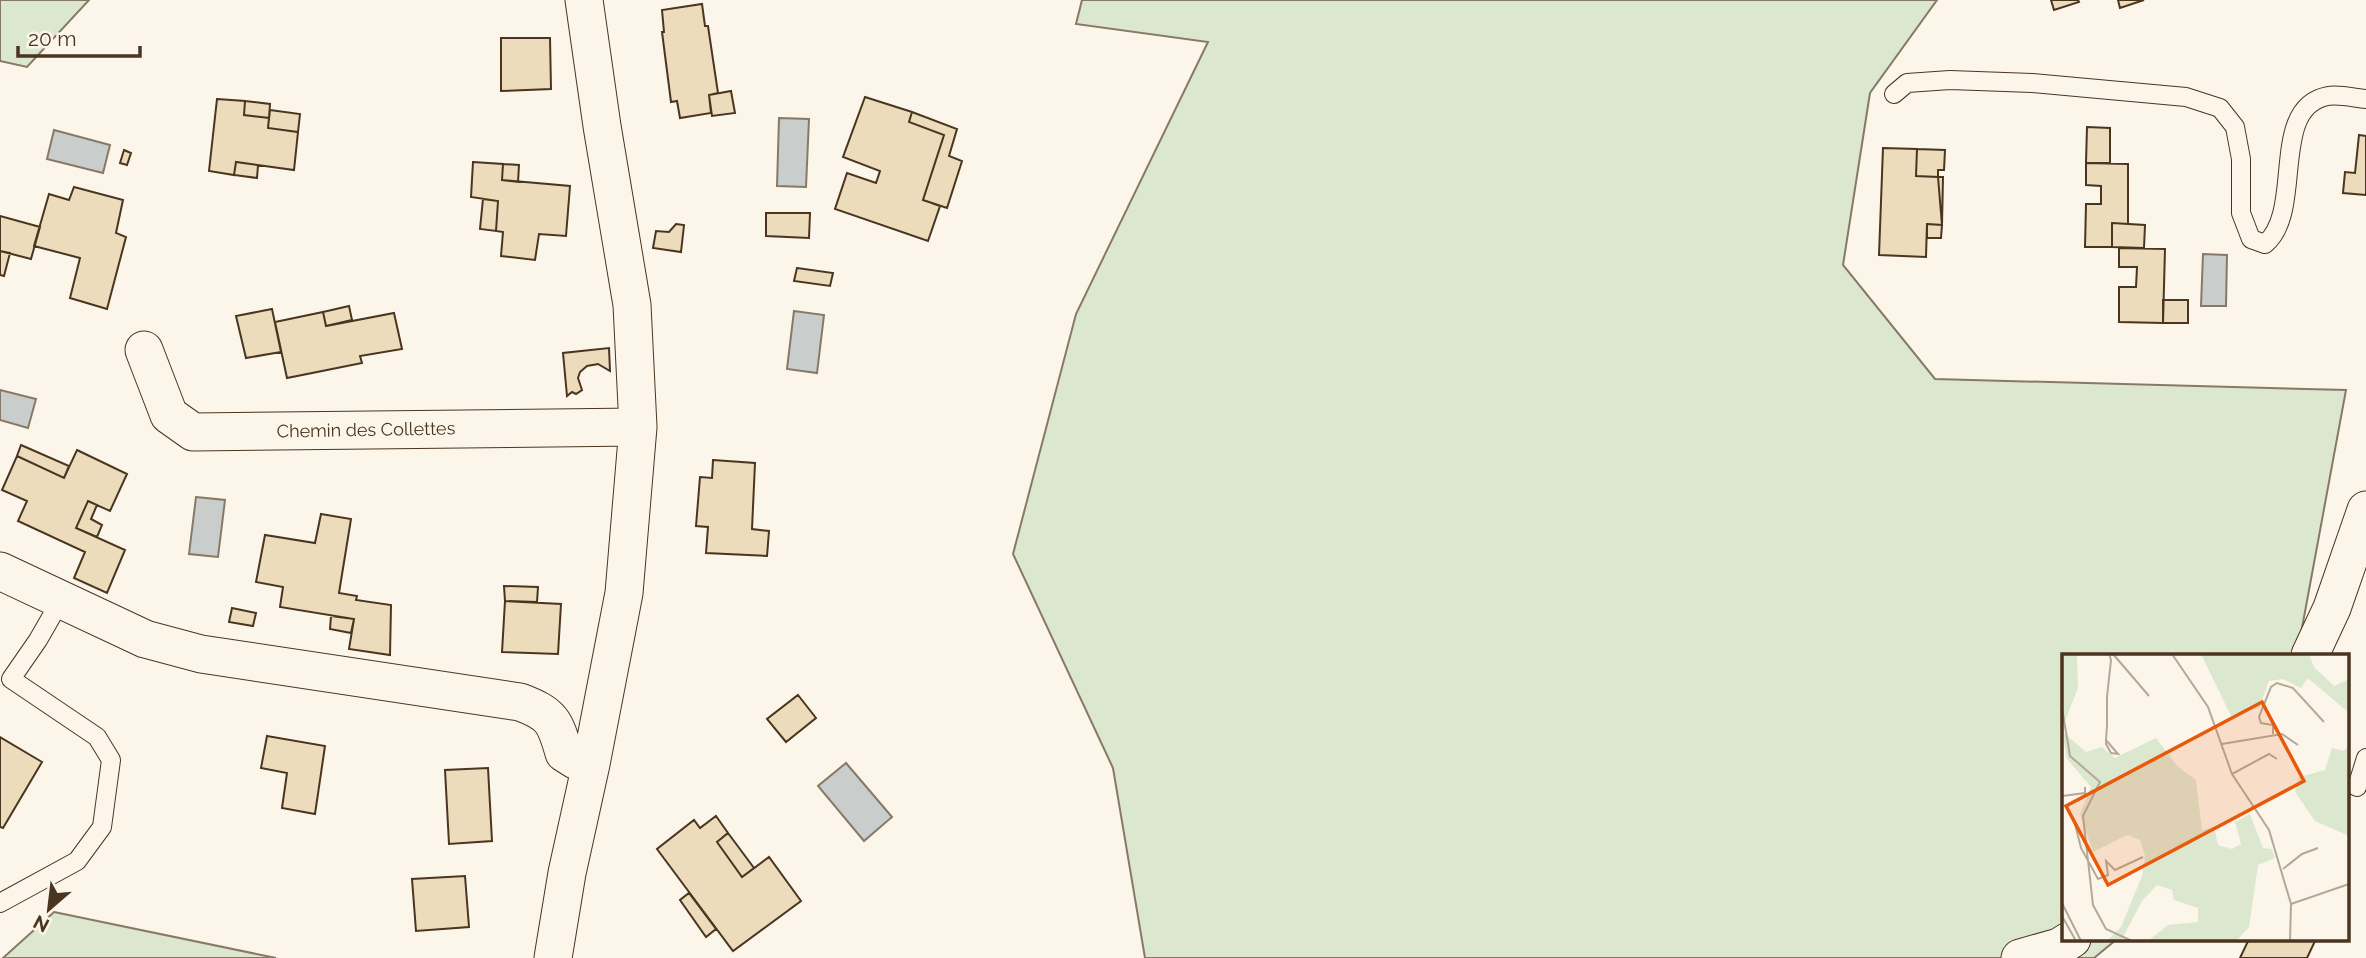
<svg xmlns="http://www.w3.org/2000/svg" width="2366" height="958" font-family="Raleway,sans-serif">
	<style>
		.green { fill: #dce7d0; stroke: #887966; stroke-width: 2 }
		.water { fill: #c9cecd; stroke: #887966; stroke-width: 2 }
		.building { fill: #ecdcbc; stroke: #4a3520; stroke-width: 2 }
		.lines { fill: none; stroke-linecap: round; stroke-linejoin: round }
		.lane-casing { stroke: #4a3520; stroke-width: 20 }
		.street-casing { stroke: #4a3520; stroke-width: 39 }
		.lane { stroke: #fbf6e9; stroke-width: 18 }
		.street { stroke: #fbf6e9; stroke-width: 37 }
		.labels { text-anchor: middle; stroke-width: 5; stroke-linejoin: round; paint-order: stroke }
		.street-label { font-size: 18px; fill: #4a3520; stroke: #fbf6e9 }
		.inset-road { fill: none; stroke: #b4a999; stroke-width: 2 }
		.view { fill: #e8590c; fill-opacity: 0.15; stroke: #e8590c; stroke-width: 3.5 }
		.inset-edge { fill: none; stroke: #4a3520; stroke-width: 3.5 }
	</style>
	<rect width="100%" height="100%" fill="#fbf6e9"/>
	<!-- green -->
	<path class="green" d="M 0,0 L 89,0 L 27,67 L 0,61 Z
		M 1082,0 L 1937,0 L 1870,93 L 1843,265 L 1935,379 L 2346,390 L 2297,655 L 2063,655 L 2063,939 L 2117,939 L 2094,958 L 1145,958 L 1113,768 L 1013,554 L 1076,314 L 1208,42 L 1076,24 Z
		M 54,912 L 276,958 L 3,958 Z"/>
	<!-- water -->
	<path class="water" d="M 779,118 L 809,119 L 806,187 L 777,186 Z
		M 54,130 L 110,145 L 103,173 L 47,159 Z
		M 2203,254 L 2227,255 L 2226,306 L 2201,306 Z
		M 794,311 L 824,315 L 817,373 L 787,369 Z
		M 0,390 L 36,399 L 28,428 L 0,420 Z
		M 196,497 L 225,500 L 218,557 L 189,554 Z
		M 846,763 L 892,817 L 864,841 L 818,786 Z"/>
	<!-- building -->
	<path class="building" d="M 2051,0 L 2078,0 L 2079,2 L 2054,10 Z
		M 2118,0 L 2144,0 L 2120,8 Z
		M 702,4 L 705,26 L 708,26 L 718,93 L 709,95 L 711,113 L 680,118 L 677,101 L 671,102 L 662,32 L 664,32 L 662,10 Z
		M 501,38 L 550,38 L 551,89 L 501,91 Z
		M 731,91 L 735,113 L 712,116 L 709,95 Z
		M 865,97 L 912,112 L 909,122 L 944,135 L 923,200 L 940,206 L 928,241 L 835,209 L 847,173 L 876,183 L 880,171 L 843,157 Z
		M 217,99 L 245,101 L 244,115 L 269,118 L 268,128 L 298,132 L 294,170 L 236,162 L 234,175 L 209,171 Z
		M 245,101 L 270,104 L 269,118 L 244,115 Z
		M 270,110 L 300,114 L 298,132 L 268,128 Z
		M 912,112 L 957,129 L 949,156 L 962,161 L 947,208 L 923,200 L 944,135 L 909,122 Z
		M 2087,127 L 2110,128 L 2110,163 L 2086,163 Z
		M 2359,135 L 2366,136 L 2366,195 L 2343,193 L 2345,172 L 2355,173 Z
		M 1883,148 L 1917,149 L 1916,176 L 1938,177 L 1942,225 L 1927,224 L 1926,257 L 1879,255 Z
		M 1917,149 L 1945,150 L 1944,170 L 1938,170 L 1938,177 L 1916,176 Z
		M 124,150 L 131,153 L 127,165 L 120,163 Z
		M 236,162 L 258,165 L 257,178 L 234,175 Z
		M 473,162 L 503,164 L 502,180 L 570,186 L 566,236 L 539,234 L 535,260 L 501,256 L 503,232 L 496,231 L 498,201 L 471,197 Z
		M 2086,163 L 2128,164 L 2128,224 L 2112,223 L 2112,247 L 2085,247 L 2086,204 L 2101,204 L 2101,186 L 2086,185 Z
		M 503,164 L 519,165 L 518,182 L 502,180 Z
		M 1938,177 L 1943,177 L 1942,225 Z
		M 74,187 L 123,200 L 116,233 L 126,237 L 107,309 L 70,298 L 80,258 L 34,246 L 49,194 L 69,200 Z
		M 483,199 L 498,201 L 496,231 L 480,229 Z
		M 766,213 L 810,213 L 809,238 L 766,236 Z
		M 0,216 L 40,227 L 31,259 L 0,251 Z
		M 2112,223 L 2145,225 L 2144,248 L 2112,247 Z
		M 676,224 L 684,225 L 681,252 L 653,248 L 656,231 L 669,232 Z
		M 1927,224 L 1942,225 L 1941,238 L 1927,238 Z
		M 2119,248 L 2165,249 L 2163,323 L 2119,322 L 2119,287 L 2136,287 L 2137,267 L 2119,267 Z
		M 0,251 L 10,253 L 4,276 L 0,275 Z
		M 797,268 L 833,273 L 830,286 L 794,281 Z
		M 2163,300 L 2188,300 L 2188,323 L 2163,323 Z
		M 349,306 L 352,320 L 326,326 L 323,312 Z
		M 272,309 L 281,352 L 246,358 L 236,316 Z
		M 323,312 L 326,326 L 394,313 L 402,349 L 360,356 L 362,363 L 287,378 L 275,322 Z
		M 609,348 L 610,371 L 598,364 L 587,366 L 580,372 L 578,378 L 582,390 L 576,394 L 572,392 L 567,396 L 563,353 Z
		M 21,445 L 69,466 L 64,478 L 17,456 Z
		M 77,450 L 127,474 L 110,511 L 88,501 L 76,528 L 125,550 L 107,593 L 74,578 L 85,552 L 18,521 L 27,501 L 2,490 L 17,456 L 64,478 Z
		M 713,460 L 755,463 L 752,529 L 769,531 L 767,556 L 706,553 L 708,527 L 696,526 L 700,477 L 712,478 Z
		M 88,501 L 97,505 L 91,519 L 102,525 L 97,537 L 76,528 Z
		M 321,514 L 351,519 L 339,593 L 357,596 L 356,600 L 391,605 L 390,655 L 349,649 L 354,619 L 280,607 L 283,587 L 256,582 L 265,535 L 315,543 Z
		M 504,586 L 538,587 L 537,602 L 505,601 Z
		M 505,601 L 561,604 L 558,654 L 502,652 Z
		M 232,608 L 256,613 L 253,626 L 229,622 Z
		M 331,616 L 354,619 L 351,633 L 330,629 Z
		M 798,695 L 816,718 L 786,742 L 767,719 Z
		M 267,736 L 325,746 L 315,814 L 282,808 L 287,773 L 261,768 Z
		M 0,737 L 42,762 L 3,828 L 0,827 Z
		M 488,768 L 492,841 L 449,844 L 445,770 Z
		M 716,816 L 728,833 L 717,842 L 742,877 L 769,857 L 801,901 L 733,951 L 657,849 L 694,820 L 700,828 Z
		M 728,833 L 754,868 L 742,877 L 717,842 Z
		M 465,876 L 469,927 L 416,931 L 412,879 Z
		M 689,893 L 716,929 L 706,937 L 680,900 Z
		M 2249,939 L 2316,939 L 2307,958 L 2240,958 Z"/>
	<g class="lines">
		<!-- lane casing -->
		<g class="lane-casing">
			<path id="lane" d="M 1894,94 L 1907,83 L 1950,80 L 2032,83 L 2186,97 L 2220,108 L 2235,127 L 2241,159 L 2241,213 L 2251,239 L 2265,244 C 2305,211 2268,107 2328,96 C 2339,94 2355,98 2366,99
				M 2357,787 L 2366,758
				M 0,903 L 77,861 L 102,827 L 111,760 L 97,737 L 11,679 L 38,640 L 61,600"/>
		</g>
		<!-- street casing -->
		<g class="street-casing">
			<path id="street" d="M 144,350 L 169,415 L 193,432 L 638,427
				M 0,571 L 145,639 L 201,654 L 520,702 C 552,714 555,721 564,753 L 575,760 L 591,764
				M 2310,655 L 2332,608 L 2366,510
				M 553,958 L 567,873 L 591,764 L 624,593 L 638,427 L 632,305 L 602,126 L 584,0
				M 2020,958 L 2059,947 L 2072,939"/>
		</g>
		<!-- lane -->
		<use href="#lane" class="lane"/>
		<!-- street -->
		<use href="#street" class="street"/>
	</g>
	<g class="labels">
		<!-- street labels -->
		<g class="street-label">
			<text transform="translate(366 430) rotate(-1)" y="6">Chemin des Collettes</text>
		</g>
	</g>
	<!-- overview -->
	<g transform="translate(2062 654)">
		<rect width="287" height="287" fill="#fbf6e9"/>
		<path d="M 0,0 L 15,0 L 16,34 L 0,75 ZM 139,0 L 247,0 L 252,13 L 272,32 L 287,25 L 287,59 L 246,24 L 239,34 L 221,25 L 207,27 L 197,54 L 169,62 ZM 0,77 L 24,98 L 40,93 L 53,104 L 94,84 L 116,113 L 134,126 L 140,176 L 152,173 L 156,191 L 170,195 L 179,190 L 173,168 L 188,160 L 201,194 L 210,195 L 213,204 L 196,211 L 187,273 L 174,287 L 86,287 L 106,271 L 136,268 L 136,254 L 112,246 L 110,236 L 95,231 L 80,247 L 59,287 L 45,287 L 59,273 L 80,222 L 83,202 L 78,186 L 65,181 L 31,198 L 18,160 L 29,133 L 5,105 ZM 287,92 L 287,182 L 253,167 L 233,138 L 237,123 L 263,116 L 270,94 L 281,97 Z" fill="#dce7d0"/>
		<path class="inset-road" d="M 51,0 L 87,42M 110,0 L 146,53 L 170,120 L 207,176 L 229,250 L 228,287M 0,54 L 8,102 L 38,128 L 21,162 L 31,251 L 44,275 L 70,287M 211,80 L 211,71 L 199,69 L 197,63 L 209,33 L 215,29 L 231,34 L 262,68M 44,86 L 56,100 L 49,99 L 44,90 L 44,86 L 45,72 L 45,43 L 49,6 L 47,0M 160,90 L 220,80 L 236,91M 170,120 L 207,100 L 215,105M 0,142 L 23,139 L 23,133M 12,166 L 19,194 L 36,225 L 46,221 L 44,207 L 53,216 L 81,203M 221,215 L 240,200 L 256,194M 0,249 L 19,287M 229,250 L 287,230M 0,262 L 14,287"/>
		<path class="view" d="M 200,48 L 242,127 L 46,231 L 4,152 Z"/>
		<rect width="287" height="287" class="inset-edge"/>
	</g>
	<!-- north arrow -->
	<g transform="translate(49 909) rotate(208)" stroke="#fbf6e9" stroke-width="5" paint-order="stroke">
	<path d="M0-5L12 26L0 18L-12 26Z" fill="#4a3520"/>
	<text y="-10" font-size="19" font-weight="bold" text-anchor="middle" fill="#4a3520">N</text>
	</g>
	<!-- scale -->
	<path d="M18 46v10h122v-10" fill="none" stroke="#4a3520" stroke-width="3.5"/>
	<text x="28" y="46" font-size="21" fill="#4a3520" stroke="#fbf6e9" stroke-width="5" paint-order="stroke">20 m</text>
</svg>
